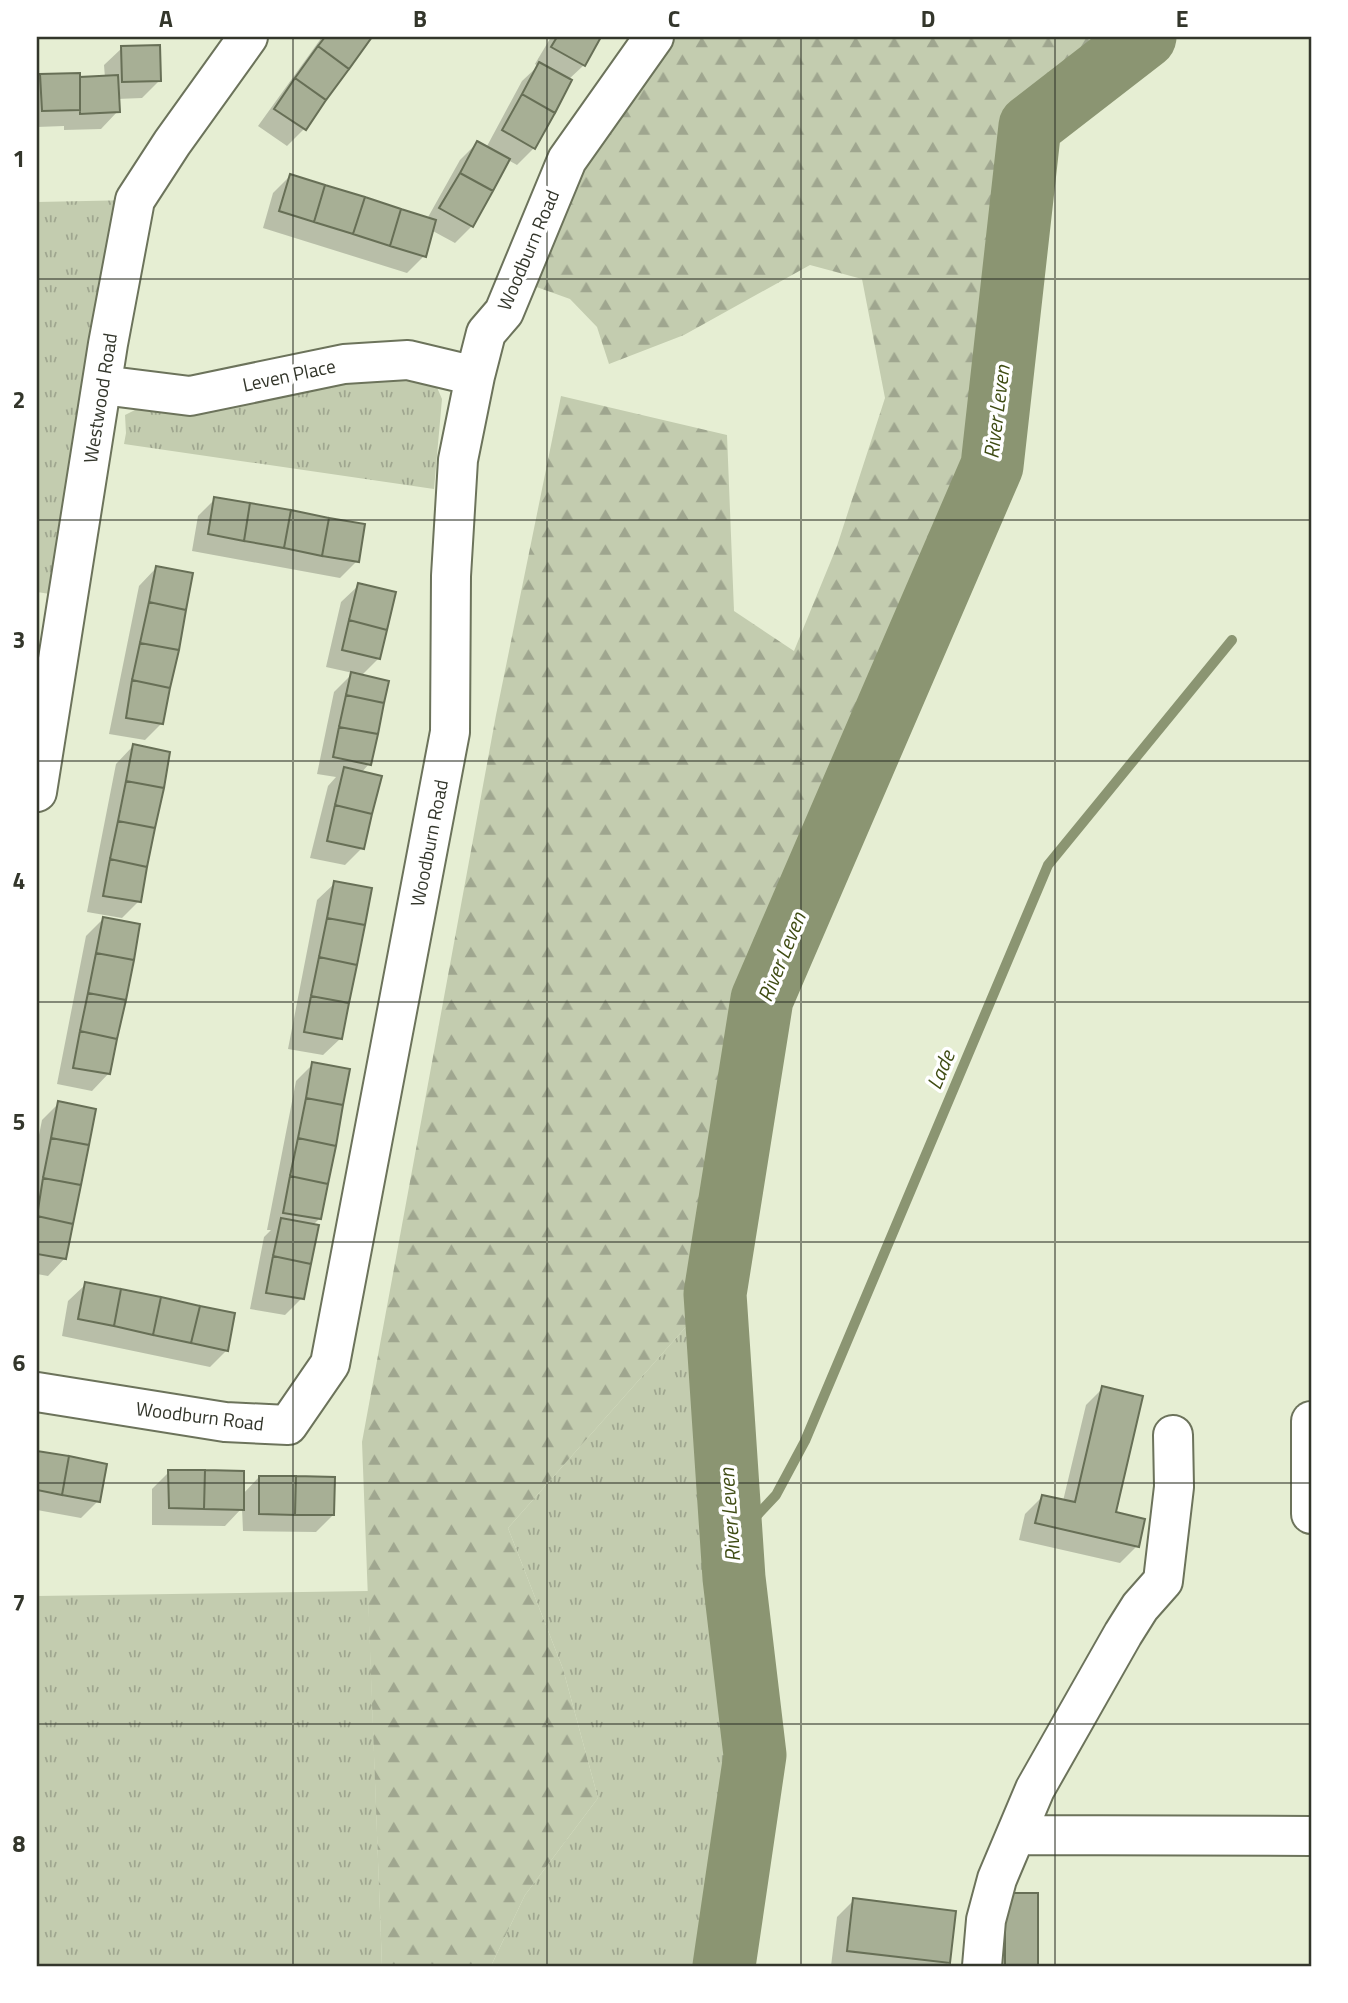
<svg xmlns="http://www.w3.org/2000/svg" width="1348" height="2003" font-family="'Titillium Web',sans-serif">
	<style>
		.grass { fill: url(#grass-tufts) }
		.forest { fill: url(#forest-firs) }
		.shadow { fill: #0003 }
		.lines { fill: none; stroke-linecap: round; stroke-linejoin: round }
		.stream { stroke: #8b9572; stroke-width: 10 }
		.river { stroke: #8b9572; stroke-width: 63 }
		.building { fill: #a7af95; stroke: #676f56; stroke-width: 2 }
		.minor-casing { stroke: #6c735b; stroke-width: 42 }
		.major-casing { stroke: #6c735b; stroke-width: 42 }
		.minor { stroke: #fff; stroke-width: 38 }
		.major { stroke: #fff; stroke-width: 38 }
		.grid { fill: none; stroke: #33362b; stroke-width: 2; stroke-opacity: 0.55 }
		.labels { text-anchor: middle; stroke-width: 7; stroke-linejoin: round; paint-order: stroke }
		.street-label { font-size: 19px; fill: #33362b; stroke: #fff }
		.water-label { font-size: 21px; font-style: italic; fill: #3f4c13; stroke: #fff }
		.neatline { fill: none; stroke: #33362b; stroke-width: 2.5 }
		.grid-label { font-size: 23px; text-anchor: middle; font-weight: bold; fill: #33362b }
	</style>
	<defs>
		<pattern id="grass-tufts" width="24" height="20" patternUnits="userSpaceOnUse" patternTransform="scale(1.75)"><rect width="24" height="20" fill="#c3ccaf"/><path d="M3 7l-1-3M5 7V3M7 7l1-3M15 17l-1-3M17 17v-4M19 17l1-3" fill="none" stroke="#9fa68f"/></pattern>
		<pattern id="forest-firs" width="22" height="20" patternUnits="userSpaceOnUse" patternTransform="scale(1.75)"><rect width="22" height="20" fill="#c3ccaf"/><path d="M5 1l3.5 6h-7zM16 11l3.5 6h-7z" fill="#9fa68f"/></pattern>
	</defs>
	<rect width="100%" height="100%" fill="#e6eed3"/>
	<!-- grass -->
	<path class="grass" d="M 135,200 L 50,594 L 37,592 L 37,202 Z
		M 412,378 L 436,385 L 442,399 L 434,489 L 124,444 L 126,433 L 125,415 L 143,406 L 311,383 Z
		M 715,1294 L 734,1578 L 755,1755 L 724,1966 L 491,1966 L 525,1895 L 598,1798 L 563,1669 L 508,1528 Z
		M 368,1591 L 382,1966 L 37,1966 L 37,1596 Z"/>
	<!-- forest -->
	<path class="forest" d="M 654,37 L 1145,37 L 1030,126 L 992,466 L 762,999 L 715,1294 L 508,1528 L 563,1669 L 598,1798 L 525,1895 L 491,1966 L 382,1966 L 362,1442 L 496,715 L 561,396 L 727,435 L 734,611 L 794,651 L 837,546 L 885,398 L 862,279 L 810,265 L 684,335 L 609,364 L 597,327 L 570,299 L 517,280 Z"/>
	<!-- shadow -->
	<path class="shadow" d="M 322,37 L 369,37 L 304,129 L 287,146 L 258,126 Z
		M 551,37 L 599,37 L 584,65 L 568,80 L 534,148 L 517,165 L 508,160 L 472,226 L 455,243 L 431,230 L 424,256 L 407,273 L 263,228 L 273,193 L 290,176 L 427,219 L 460,160 L 477,143 L 486,148 L 522,81 L 538,66 L 535,64 Z
		M 122,48 L 159,81 L 142,98 L 117,99 L 118,111 L 101,129 L 64,130 L 64,126 L 37,127 L 37,68 L 37,80 L 41,76 L 78,79 L 105,78 L 104,65 Z
		M 215,499 L 357,561 L 340,578 L 192,551 L 198,516 Z
		M 156,568 L 162,723 L 145,740 L 109,734 L 139,586 Z
		M 359,585 L 379,658 L 361,676 L 369,764 L 361,773 L 362,848 L 345,865 L 310,858 L 328,786 L 336,777 L 317,774 L 334,692 L 353,673 L 326,667 L 341,602 Z
		M 133,746 L 139,901 L 122,918 L 87,912 L 116,764 Z
		M 335,883 L 341,1038 L 323,1055 L 288,1049 L 317,900 Z
		M 104,918 L 109,1073 L 92,1091 L 57,1084 L 86,936 Z
		M 313,1064 L 319,1219 L 312,1226 L 302,1298 L 285,1315 L 250,1309 L 264,1237 L 271,1230 L 267,1230 L 296,1081 Z
		M 59,1103 L 65,1258 L 48,1276 L 37,1274 L 37,1145 L 42,1120 Z
		M 86,1284 L 227,1350 L 210,1367 L 62,1336 L 68,1301 Z
		M 1103,1388 L 1114,1514 L 1137,1546 L 1120,1563 L 1019,1540 L 1025,1514 L 1042,1497 L 1063,1501 L 1086,1405 Z
		M 37,1453 L 105,1465 L 98,1501 L 81,1518 L 37,1510 Z
		M 169,1472 L 242,1495 L 259,1477 L 333,1515 L 316,1532 L 243,1531 L 242,1508 L 225,1526 L 152,1525 L 152,1489 Z
		M 1036,1895 L 1036,1966 L 980,1966 L 980,1921 Z
		M 854,1900 L 948,1963 L 944,1966 L 831,1966 L 837,1917 Z"/>
	<g class="lines">
		<!-- stream -->
		<path class="stream" d="M 732,1542 L 776,1495 L 805,1441 L 1048,865 L 1232,640"/>
		<!-- river -->
		<path class="river" d="M 724,1966 L 755,1755 L 734,1578 L 715,1294 L 762,999 L 992,466 L 1030,126 L 1145,37"/>
	</g>
	<!-- building -->
	<path class="building" d="M 325,37 L 372,37 L 349,69 L 318,46 Z
		M 557,37 L 601,37 L 585,66 L 551,47 Z
		M 160,45 L 161,81 L 122,82 L 121,46 Z
		M 318,46 L 349,69 L 326,100 L 295,78 Z
		M 539,62 L 572,80 L 555,113 L 522,94 Z
		M 80,73 L 80,110 L 42,111 L 40,74 Z
		M 118,75 L 120,112 L 80,114 L 80,77 Z
		M 295,78 L 326,100 L 306,130 L 274,109 Z
		M 522,94 L 555,113 L 535,149 L 502,130 Z
		M 477,141 L 510,159 L 493,191 L 460,173 Z
		M 460,173 L 493,191 L 473,227 L 439,208 Z
		M 290,174 L 325,185 L 314,222 L 279,211 Z
		M 325,185 L 365,197 L 353,234 L 314,222 Z
		M 365,197 L 401,209 L 390,246 L 353,234 Z
		M 401,209 L 436,220 L 426,257 L 390,246 Z
		M 214,497 L 250,503 L 244,541 L 208,534 Z
		M 250,503 L 291,510 L 284,548 L 244,541 Z
		M 291,510 L 329,518 L 322,556 L 284,548 Z
		M 329,518 L 365,524 L 359,562 L 322,556 Z
		M 156,566 L 193,573 L 186,610 L 149,602 Z
		M 358,583 L 396,592 L 387,630 L 349,620 Z
		M 149,602 L 186,610 L 179,650 L 140,643 Z
		M 349,620 L 387,630 L 380,659 L 342,650 Z
		M 140,643 L 179,650 L 170,688 L 132,680 Z
		M 351,672 L 389,681 L 384,703 L 346,695 Z
		M 132,680 L 170,688 L 163,724 L 126,718 Z
		M 346,695 L 384,703 L 378,734 L 339,727 Z
		M 339,727 L 378,734 L 371,765 L 333,757 Z
		M 133,744 L 170,752 L 164,788 L 126,781 Z
		M 344,767 L 382,776 L 372,814 L 335,805 Z
		M 126,781 L 164,788 L 155,828 L 118,821 Z
		M 335,805 L 372,814 L 364,849 L 327,841 Z
		M 118,821 L 155,828 L 147,867 L 110,859 Z
		M 110,859 L 147,867 L 141,902 L 103,896 Z
		M 334,881 L 372,888 L 365,925 L 327,918 Z
		M 103,917 L 140,924 L 134,960 L 96,953 Z
		M 327,918 L 365,925 L 357,965 L 319,957 Z
		M 96,953 L 134,960 L 126,1000 L 88,993 Z
		M 319,957 L 357,965 L 349,1003 L 311,996 Z
		M 88,993 L 126,1000 L 117,1039 L 80,1031 Z
		M 311,996 L 349,1003 L 342,1039 L 304,1032 Z
		M 80,1031 L 117,1039 L 110,1074 L 73,1068 Z
		M 312,1062 L 350,1069 L 343,1105 L 306,1098 Z
		M 306,1098 L 343,1105 L 336,1146 L 298,1138 Z
		M 58,1101 L 96,1109 L 89,1145 L 51,1138 Z
		M 51,1138 L 89,1145 L 81,1185 L 43,1178 Z
		M 298,1138 L 336,1146 L 328,1184 L 290,1176 Z
		M 290,1176 L 328,1184 L 321,1219 L 283,1213 Z
		M 43,1178 L 81,1185 L 73,1224 L 37,1216 Z
		M 37,1216 L 73,1224 L 66,1259 L 37,1254 Z
		M 281,1218 L 319,1225 L 311,1264 L 273,1256 Z
		M 273,1256 L 311,1264 L 304,1299 L 266,1293 Z
		M 85,1282 L 121,1289 L 114,1326 L 78,1319 Z
		M 121,1289 L 161,1297 L 153,1335 L 114,1326 Z
		M 161,1297 L 200,1306 L 191,1343 L 153,1335 Z
		M 200,1306 L 235,1313 L 228,1351 L 191,1343 Z
		M 1102,1386 L 1143,1396 L 1116,1512 L 1145,1519 L 1139,1547 L 1035,1523 L 1042,1495 L 1075,1502 Z
		M 37,1451 L 69,1456 L 62,1495 L 37,1490 Z
		M 69,1456 L 107,1464 L 100,1502 L 62,1495 Z
		M 168,1470 L 205,1470 L 204,1509 L 169,1508 Z
		M 205,1470 L 244,1471 L 244,1510 L 204,1509 Z
		M 259,1476 L 296,1476 L 295,1515 L 259,1514 Z
		M 296,1476 L 335,1477 L 334,1515 L 295,1515 Z
		M 1005,1893 L 1038,1893 L 1038,1966 L 1005,1966 Z
		M 853,1898 L 956,1911 L 950,1963 L 847,1951 Z"/>
	<g class="lines">
		<!-- minor casing -->
		<g class="minor-casing">
			<path id="minor" d="M 102,385 L 190,396 L 344,364 L 408,360 L 475,376
				M 37,792 L 108,344 L 135,200 L 172,143 L 248,37
				M 37,1392 L 225,1422 L 288,1425 L 330,1364 L 450,732 L 451,576 L 458,460 L 475,376 L 486,333 L 504,312 L 567,160 L 654,37
				M 1016,1835 L 1311,1836
				M 982,1966 L 986,1920 L 997,1879 L 1035,1789 L 1123,1634 L 1140,1607 L 1163,1581 L 1174,1487 L 1173,1435"/>
		</g>
		<!-- major casing -->
		<g class="major-casing">
			<path id="major" d="M 1311,1421 L 1311,1514"/>
		</g>
		<!-- minor -->
		<use href="#minor" class="minor"/>
		<!-- major -->
		<use href="#major" class="major"/>
	</g>
	<!-- grid -->
	<path class="grid" d="M 293,37 L 293,1966M 547,37 L 547,1966M 801,37 L 801,1966M 1055,37 L 1055,1966M 37,279 L 1311,279M 37,520 L 1311,520M 37,761 L 1311,761M 37,1002 L 1311,1002M 37,1242 L 1311,1242M 37,1483 L 1311,1483M 37,1724 L 1311,1724"/>
	<g class="labels">
		<!-- street labels -->
		<g class="street-label">
			<text transform="translate(528 250) rotate(-67)" y="7">Woodburn Road</text>
			<text transform="translate(289 375) rotate(-12)" y="7">Leven Place</text>
			<text transform="translate(100 398) rotate(-81)" y="7">Westwood Road</text>
			<text transform="translate(429 843) rotate(-79)" y="7">Woodburn Road</text>
			<text transform="translate(200 1416) rotate(7)" y="7">Woodburn Road</text>
		</g>
		<!-- water labels -->
		<g class="water-label">
			<text transform="translate(997 412) rotate(-83)" y="7">River Leven</text>
			<text transform="translate(782 957) rotate(-68)" y="7">River Leven</text>
			<text transform="translate(941 1070) rotate(-67)" y="7">Lade</text>
			<text transform="translate(730 1515) rotate(-94)" y="7">River Leven</text>
		</g>
	</g>
	<!-- border -->
	<rect width="1348" height="2003" fill="none" stroke="#ffffff" stroke-width="77"/>
	<rect x="38" y="38" width="1272" height="1927" class="neatline"/>
	<g class="grid-label">
		<text x="166" y="27">A</text>
		<text x="420" y="27">B</text>
		<text x="674" y="27">C</text>
		<text x="928" y="27">D</text>
		<text x="1182" y="27">E</text>
		<text x="19" y="167">1</text>
		<text x="19" y="408">2</text>
		<text x="19" y="648">3</text>
		<text x="19" y="889">4</text>
		<text x="19" y="1130">5</text>
		<text x="19" y="1371">6</text>
		<text x="19" y="1611">7</text>
		<text x="19" y="1852">8</text>
	</g>
</svg>
